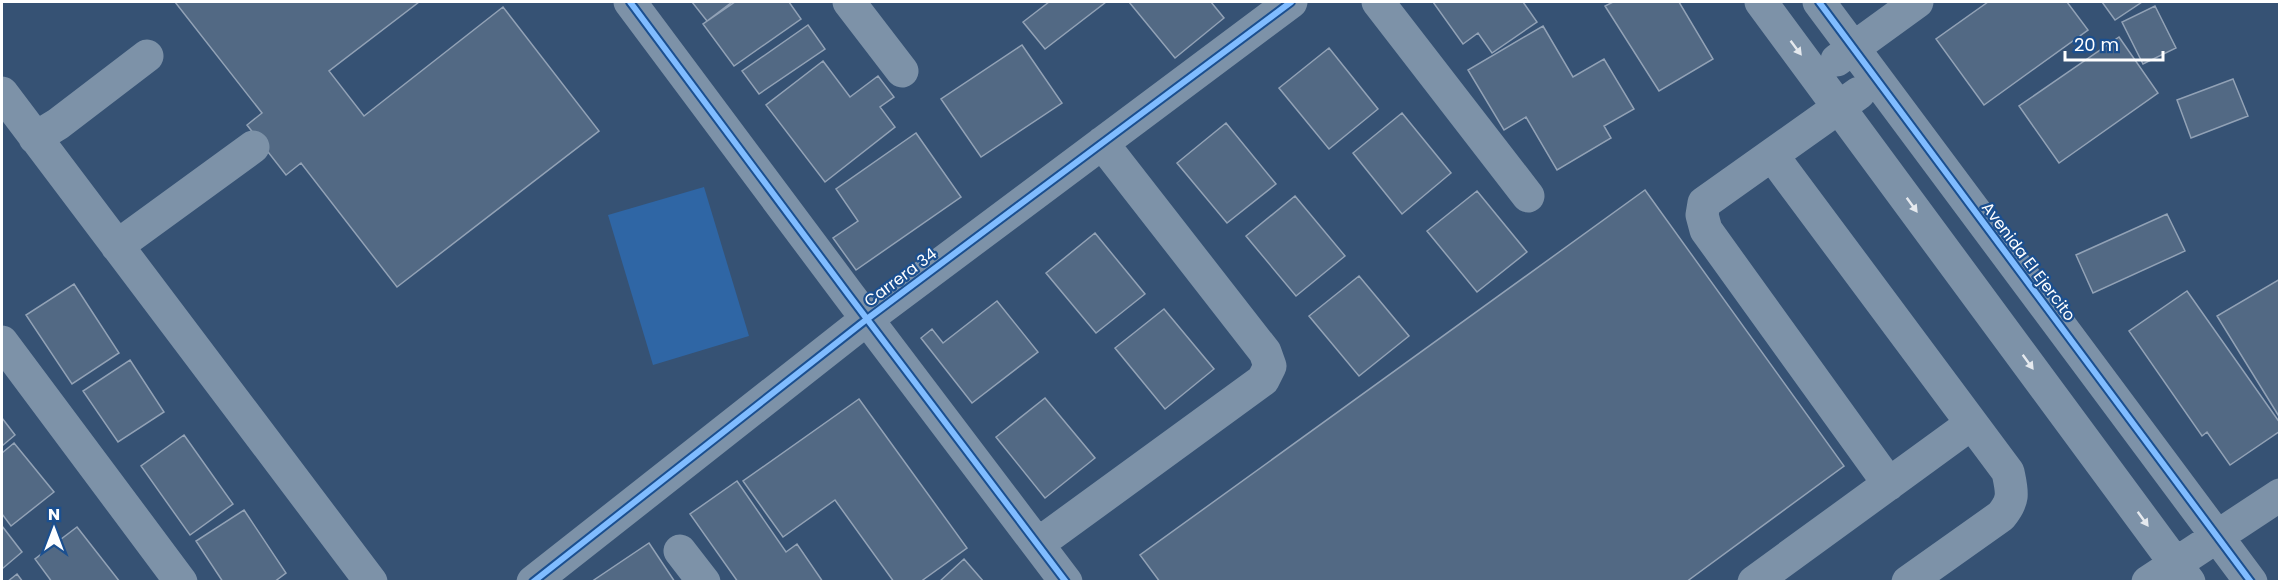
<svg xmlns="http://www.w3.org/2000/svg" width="2281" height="583" font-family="Poppins,sans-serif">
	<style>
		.green { fill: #2f66a5 }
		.building { fill: #526984; stroke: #92a2b6; stroke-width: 1.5 }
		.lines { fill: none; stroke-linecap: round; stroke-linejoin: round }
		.minor { stroke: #7d92a8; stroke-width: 33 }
		.cycleway-casing { stroke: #1b4f8f; stroke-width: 10 }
		.cycleway { stroke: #80bcff; stroke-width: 6 }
		.oneway { fill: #e5e9ee }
		.labels { text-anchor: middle; stroke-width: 4.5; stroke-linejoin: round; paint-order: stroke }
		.street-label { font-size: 16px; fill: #fff; stroke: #1b4f8f }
	</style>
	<rect width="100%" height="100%" fill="#365274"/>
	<!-- green -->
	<path class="green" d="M 704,187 L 749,336 L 653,365 L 608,215 Z"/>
	<!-- building -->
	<path class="building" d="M 175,2 L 419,2 L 329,71 L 364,116 L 503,7 L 599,131 L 397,287 L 301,163 L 286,175 L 247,125 L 262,113 Z
		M 692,2 L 732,2 L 707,21 Z
		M 735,2 L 789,2 L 801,19 L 734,66 L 703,24 Z
		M 1049,2 L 1106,2 L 1045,49 L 1023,22 Z
		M 1129,2 L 1211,2 L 1224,18 L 1175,58 Z
		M 1433,2 L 1523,2 L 1537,22 L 1492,53 L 1478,33 L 1463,44 Z
		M 1613,2 L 1679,2 L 1713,59 L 1659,91 L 1605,6 Z
		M 1988,2 L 2067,2 L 2088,30 L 1984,105 L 1936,39 Z
		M 2102,2 L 2142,2 L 2115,20 Z
		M 2155,6 L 2176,48 L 2143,64 L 2122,22 Z
		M 808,25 L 825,49 L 759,94 L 742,71 Z
		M 1543,26 L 1573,77 L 1604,59 L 1634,109 L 1604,126 L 1611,138 L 1557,170 L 1526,117 L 1504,130 L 1468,70 Z
		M 2119,37 L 2158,93 L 2059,163 L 2019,106 Z
		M 1022,45 L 1062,103 L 981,157 L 941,99 Z
		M 1329,48 L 1378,109 L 1329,149 L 1279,88 Z
		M 823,61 L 850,97 L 878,76 L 894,97 L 880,107 L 895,127 L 825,182 L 766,105 Z
		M 2233,79 L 2248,116 L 2191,138 L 2177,100 Z
		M 1402,113 L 1451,173 L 1402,214 L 1353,153 Z
		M 1226,123 L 1276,184 L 1227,223 L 1177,163 Z
		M 916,133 L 961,197 L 856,270 L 833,238 L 858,221 L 836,189 Z
		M 1645,190 L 1844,466 L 1686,582 L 1160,582 L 1140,555 Z
		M 1477,191 L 1527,252 L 1477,292 L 1427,231 Z
		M 1295,196 L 1345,256 L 1296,296 L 1246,236 Z
		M 2167,214 L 2185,251 L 2093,293 L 2076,255 Z
		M 1095,233 L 1145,294 L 1096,333 L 1046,273 Z
		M 1359,276 L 1409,336 L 1359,376 L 1309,316 Z
		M 2280,279 L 2280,418 L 2217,316 Z
		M 74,284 L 119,353 L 72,384 L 26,315 Z
		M 2187,291 L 2280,423 L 2280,431 L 2230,465 L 2207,432 L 2202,436 L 2129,331 Z
		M 997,301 L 1038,352 L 972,403 L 921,338 L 932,329 L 943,343 Z
		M 1164,309 L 1214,369 L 1165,409 L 1115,348 Z
		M 130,360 L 164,412 L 118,442 L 83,391 Z
		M 1045,398 L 1095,458 L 1045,498 L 996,437 Z
		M 859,399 L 967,548 L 920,582 L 894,582 L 835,500 L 783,537 L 743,481 Z
		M 2,418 L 15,435 L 2,446 Z
		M 184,435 L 233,504 L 190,535 L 141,466 Z
		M 14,443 L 54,492 L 11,526 L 2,514 L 2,453 Z
		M 737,481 L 786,552 L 797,544 L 823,582 L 738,582 L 690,514 Z
		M 244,510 L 286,573 L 274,582 L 223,582 L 196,541 Z
		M 2,526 L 22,552 L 2,569 Z
		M 77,527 L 120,582 L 52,582 L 35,559 Z
		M 649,543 L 675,582 L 591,582 Z
		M 964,559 L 984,582 L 939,582 Z
		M 17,574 L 23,582 L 7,582 Z"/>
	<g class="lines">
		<!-- minor -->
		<path class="minor" d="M 630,2 L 848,294 L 1066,582
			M 849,2 L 902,71
			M 1378,2 L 1528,196
			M 1761,2 L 2189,582
			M 1819,2 L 2251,582
			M 1837,60 L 1917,2
			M 2,93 L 371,582
			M 1859,93 L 1704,203 L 1702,215 L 1706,230 L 1889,484
			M 35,138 L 58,124 L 147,56
			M 1772,155 L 2008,472 C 2012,492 2015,499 2001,516 L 1908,582
			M 117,246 L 253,147
			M 2,342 L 181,582
			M 1038,544 L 1263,380 L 1270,366 L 1265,352 L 1102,143
			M 680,551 L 704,582
			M 533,582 L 867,319 L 1291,2
			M 1754,582 L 1971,424
			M 2148,582 L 2280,495"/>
		<!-- cycleway casing -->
		<g class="cycleway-casing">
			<path id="cycleway" d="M 630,2 L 848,294 L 1066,582
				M 1819,2 L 2251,582
				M 533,582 L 867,319 L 1291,2"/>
		</g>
		<!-- cycleway -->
		<use href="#cycleway" class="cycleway"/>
	</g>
	<!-- one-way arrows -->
	<defs><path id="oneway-solid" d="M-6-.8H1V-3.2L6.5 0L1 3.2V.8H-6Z" transform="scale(1.5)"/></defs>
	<g class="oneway">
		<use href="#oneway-solid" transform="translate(1796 48) rotate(53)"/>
		<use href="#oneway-solid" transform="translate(1912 205) rotate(54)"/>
		<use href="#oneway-solid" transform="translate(2028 362) rotate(54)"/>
		<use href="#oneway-solid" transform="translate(2143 519) rotate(54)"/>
	</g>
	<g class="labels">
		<!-- street labels -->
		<g class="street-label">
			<text transform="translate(2029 261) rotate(53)" y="6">Avenida El Ejercito</text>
			<text transform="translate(900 277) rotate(-37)" y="6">Carrera 34</text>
		</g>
	</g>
	<!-- border -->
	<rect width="2281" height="583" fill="none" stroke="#ffffff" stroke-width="6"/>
	<!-- north arrow -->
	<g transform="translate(54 529)" stroke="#1b4f8f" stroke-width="4.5" paint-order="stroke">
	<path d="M0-4.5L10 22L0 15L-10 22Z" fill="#ffffff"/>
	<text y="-9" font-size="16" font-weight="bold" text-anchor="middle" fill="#ffffff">N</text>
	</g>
	<!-- scale -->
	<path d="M2065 51v9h98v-9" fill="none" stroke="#ffffff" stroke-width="3"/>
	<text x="2074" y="51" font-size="18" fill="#ffffff" stroke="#1b4f8f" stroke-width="4.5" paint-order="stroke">20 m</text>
</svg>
